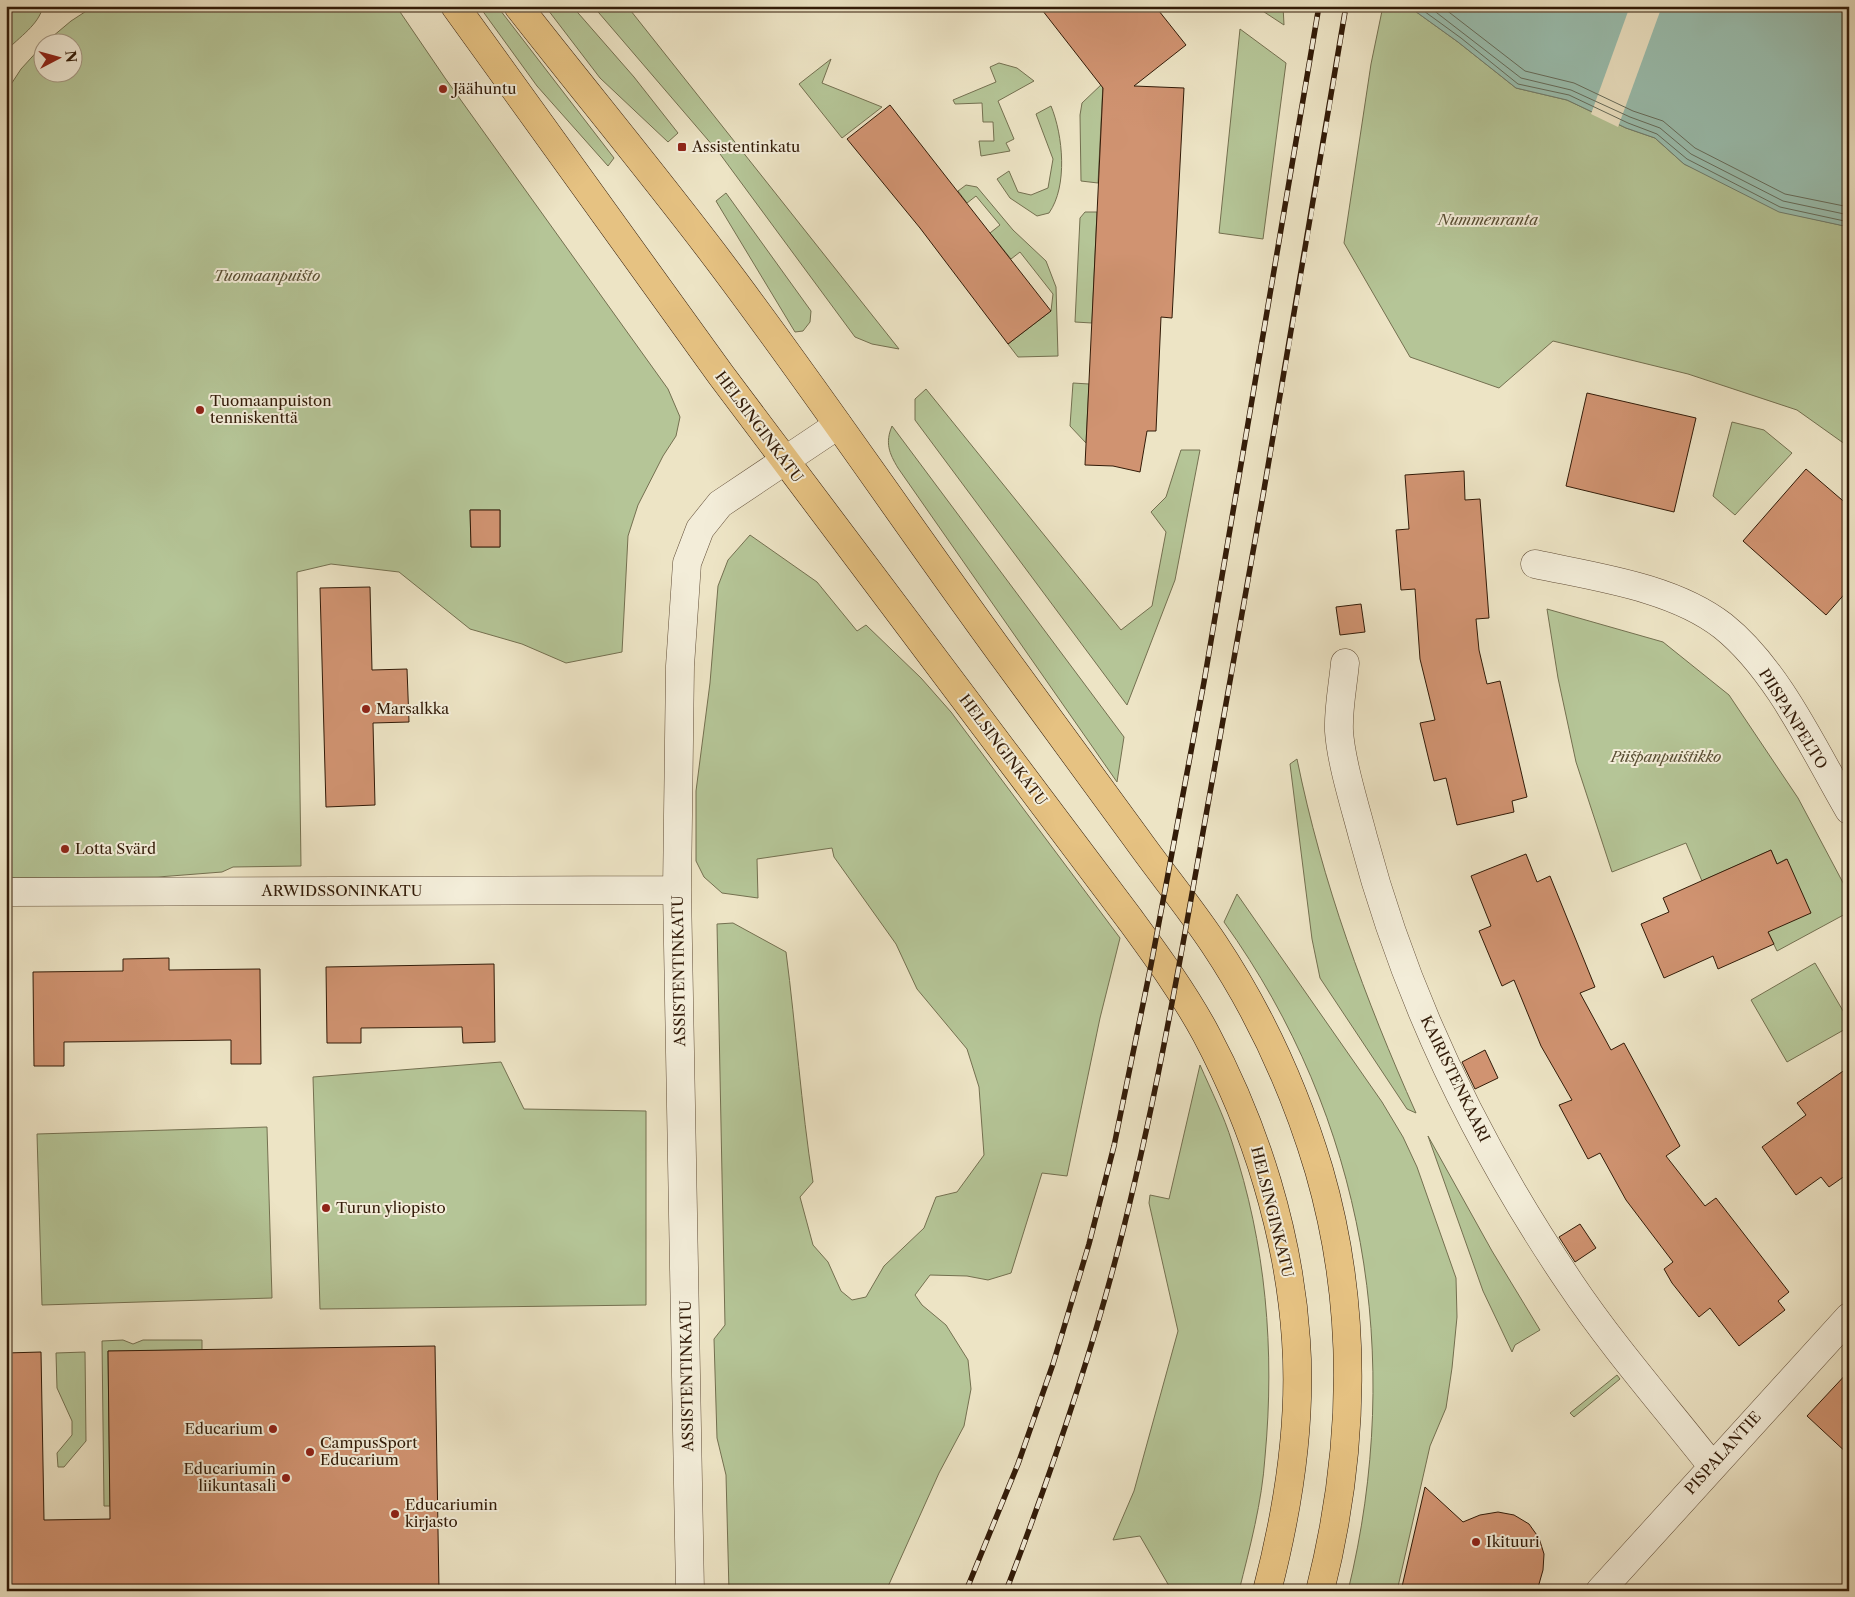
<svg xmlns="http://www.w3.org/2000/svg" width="1855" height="1597" font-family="'Libre Caslon Text',serif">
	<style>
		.green { fill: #b5c597; stroke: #747050; fill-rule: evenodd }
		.water { fill: #9abfb0; stroke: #707d6d }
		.pier { fill: #ede4c5 }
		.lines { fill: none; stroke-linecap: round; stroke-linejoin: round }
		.shore { stroke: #666d5c; stroke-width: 1 }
		.building { fill: #d09371; stroke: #321b08 }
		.street-casing { stroke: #614d37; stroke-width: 29 }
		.primary-casing { stroke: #321b08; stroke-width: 29 }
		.street { stroke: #f3edd9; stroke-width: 28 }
		.primary { stroke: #e6c282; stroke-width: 28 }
		.rail-casing { stroke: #321b08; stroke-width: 5.5 }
		.rail { stroke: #f3edd9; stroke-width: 4; stroke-dasharray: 11; stroke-linecap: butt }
		.poi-dot { fill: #8f2418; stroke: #f3edd9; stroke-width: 2 }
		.labels { text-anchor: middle; stroke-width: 4; stroke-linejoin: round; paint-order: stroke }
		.poi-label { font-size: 15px; fill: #321b08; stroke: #f3edd9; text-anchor: start }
		.park-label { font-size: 15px; font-style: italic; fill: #594e33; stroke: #f3edd9 }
		.street-label { font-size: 15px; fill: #321b08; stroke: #f3edd9 }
	</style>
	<rect width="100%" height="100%" fill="#ede4c5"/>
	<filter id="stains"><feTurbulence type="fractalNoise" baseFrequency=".004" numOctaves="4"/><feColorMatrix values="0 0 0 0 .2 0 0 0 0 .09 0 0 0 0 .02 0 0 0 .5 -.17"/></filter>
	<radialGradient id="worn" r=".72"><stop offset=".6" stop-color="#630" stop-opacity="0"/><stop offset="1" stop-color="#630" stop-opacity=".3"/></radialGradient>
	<!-- green -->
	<path class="green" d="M 6,6 L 43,6 C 39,25 19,37 6,51 Z
		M 94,6 L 396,6 L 445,78 L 668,389 L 680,417 L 676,436 L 663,456 L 638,505 L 628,536 L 622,652 L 566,663 L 522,644 L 470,629 L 399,572 L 331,564 L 297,572 L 301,866 L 233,867 L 222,872 L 158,877 L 6,878 L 6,92 L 21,69 L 42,46 L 42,72 L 72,72 L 72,42 L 46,42 L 71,21 ZM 470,510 L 500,510 L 500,547 L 471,547 Z
		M 479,6 L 497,6 L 614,158 L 608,166 L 537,86 Z
		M 545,6 L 572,6 L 634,77 L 678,133 L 668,142 L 600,78 Z
		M 593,6 L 627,6 L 899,349 L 872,344 L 855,337 L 720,154 Z
		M 1255,6 L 1283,6 L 1284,25 Z
		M 1383,6 L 1408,6 L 1458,42 L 1516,88 L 1567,100 L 1626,128 L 1655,138 L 1684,164 L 1800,216 L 1849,227 L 1849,447 L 1797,410 L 1688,374 L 1553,341 L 1499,388 L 1410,357 L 1344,243 L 1371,64 Z
		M 1240,29 L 1286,63 L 1263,239 L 1219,233 Z
		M 831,59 L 822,83 L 882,107 L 842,138 L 799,84 Z
		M 999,63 L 1017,68 L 1034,81 L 998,101 L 1014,139 L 1006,143 L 1010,151 L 981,156 L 979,141 L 994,141 L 993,122 L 983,122 L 982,103 L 955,104 L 953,100 L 996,82 L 990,67 Z
		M 1103,83 L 1098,183 L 1081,181 L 1080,115 L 1082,103 Z
		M 1051,106 C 1063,135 1068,186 1049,213 L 1037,216 L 1010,198 L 997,179 L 1009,171 L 1018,192 L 1031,195 L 1048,188 L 1053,159 L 1036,114 Z
		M 966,185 L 977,187 L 1013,230 L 1046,261 L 1056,287 L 1058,356 L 1018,357 L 1008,344 L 1051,311 L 1053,294 L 1020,252 L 1011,259 L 990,233 L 1000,225 L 976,196 L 967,203 L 958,191 Z
		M 726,193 L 811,311 L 810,322 L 803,331 L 795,332 L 716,201 Z
		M 1085,212 L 1097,212 L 1092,323 L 1075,322 L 1080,218 Z
		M 1073,383 L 1089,384 L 1086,443 L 1070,426 Z
		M 926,389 L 1121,630 L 1152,606 L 1166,532 L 1151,512 L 1166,497 L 1181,450 L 1200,450 L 1175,580 L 1127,705 L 915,420 L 915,399 Z
		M 1732,422 L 1764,430 L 1792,453 L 1735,515 L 1713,496 Z
		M 892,426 L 1124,737 L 1117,782 L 898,468 C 889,453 885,443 892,426 Z
		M 750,535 L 817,582 L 857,631 L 866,625 L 921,678 L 951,712 L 1120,938 L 1100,1018 L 1067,1176 L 1042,1173 L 1011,1273 L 988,1280 L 967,1276 L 930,1275 L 915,1295 L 922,1305 L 946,1325 L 968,1360 L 971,1389 L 964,1426 L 939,1473 L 886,1591 L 729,1591 L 726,1475 L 717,1438 L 714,1339 L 725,1325 L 717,924 L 733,923 L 786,952 C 796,1028 801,1105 813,1182 L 800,1197 L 813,1245 L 828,1262 L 841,1291 L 852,1300 L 866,1297 L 884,1266 L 924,1228 L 936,1197 L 957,1192 L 984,1155 L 979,1087 L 967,1049 L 917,989 L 896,944 L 834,857 L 832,848 L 757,859 L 758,898 L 722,893 L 704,877 L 696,861 L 696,791 L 710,683 L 718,586 L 728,560 Z
		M 1547,609 L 1663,642 L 1729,695 L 1798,798 L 1849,894 L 1849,912 L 1777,951 L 1768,932 L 1786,859 L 1777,864 L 1771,850 L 1702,881 L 1686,843 L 1612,872 L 1576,762 L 1558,678 Z
		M 1297,759 C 1322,882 1365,999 1416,1113 L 1407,1109 L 1320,978 L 1312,939 L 1290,764 Z
		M 1237,894 L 1382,1102 L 1403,1137 L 1417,1167 L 1456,1278 L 1457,1317 L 1452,1368 L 1446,1408 L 1430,1446 L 1397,1591 L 1348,1591 C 1405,1357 1365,1119 1224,922 Z
		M 1815,963 L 1849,1021 L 1849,1027 L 1787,1062 L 1751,1000 Z
		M 501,1062 L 524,1109 L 646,1111 L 646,1305 L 320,1309 L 313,1077 Z
		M 1200,1065 C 1211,1090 1224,1116 1232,1142 C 1266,1244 1275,1350 1265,1457 C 1262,1502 1250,1547 1239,1591 L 1172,1591 L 1140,1536 L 1113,1540 L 1134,1491 L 1178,1331 L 1149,1203 L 1150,1195 L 1169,1199 Z
		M 267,1127 L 272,1298 L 42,1305 L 37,1134 Z
		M 1428,1136 L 1492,1251 L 1540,1330 L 1515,1345 L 1512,1352 L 1483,1291 Z
		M 123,1340 L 133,1344 L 143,1340 L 202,1340 L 202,1350 L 108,1351 L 110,1506 L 104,1506 L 102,1341 Z
		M 85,1352 L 86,1441 L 64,1467 L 58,1467 L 57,1453 L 72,1435 L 72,1421 L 57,1388 L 56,1353 Z
		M 1617,1375 L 1620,1379 L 1574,1417 L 1570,1413 Z"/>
	<!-- water -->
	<path class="water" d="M 1408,6 L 1849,6 L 1849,227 L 1779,212 L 1684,164 L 1655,138 L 1626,128 L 1567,100 L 1516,88 L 1458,42 Z"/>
	<!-- pier -->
	<path class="pier" d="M 1630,6 L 1662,6 L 1618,127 L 1591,114 Z"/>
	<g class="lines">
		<!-- shore -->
		<path class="shore" d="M 1417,6 L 1461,38 L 1518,84 L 1569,95 L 1628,123 L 1657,134 L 1687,159 L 1780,207 L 1849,222
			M 1428,6 L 1521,78 L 1571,90 L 1630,117 L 1660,128 L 1691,154 L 1783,201 L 1849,215
			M 1441,6 L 1525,71 L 1574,83 L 1633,111 L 1663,121 L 1695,148 L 1785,194 L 1849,207"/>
	</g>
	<!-- building -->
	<path class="building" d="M 1039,6 L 1155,6 L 1186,45 L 1134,86 L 1184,88 L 1172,318 L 1161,317 L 1156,431 L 1147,431 L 1140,472 L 1113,466 L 1085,465 L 1103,88 Z
		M 890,105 L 1051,311 L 1008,344 L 920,228 L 847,139 Z
		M 1587,393 L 1696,418 L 1674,512 L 1566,486 Z
		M 1806,469 L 1849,506 L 1849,589 L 1826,615 L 1743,541 Z
		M 1464,471 L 1465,500 L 1480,499 L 1489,618 L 1476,619 L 1479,650 L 1487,684 L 1500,681 L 1527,797 L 1512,801 L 1514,812 L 1457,825 L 1446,778 L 1434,781 L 1420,723 L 1435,720 L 1420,659 L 1415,589 L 1401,590 L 1396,530 L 1409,529 L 1405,475 Z
		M 470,510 L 500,510 L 500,547 L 471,547 Z
		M 370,587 L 372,670 L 407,669 L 409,722 L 373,723 L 375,805 L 326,807 L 320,588 Z
		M 1361,604 L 1365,632 L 1340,635 L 1336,607 Z
		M 1771,850 L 1777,864 L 1787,859 L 1811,913 L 1768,932 L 1774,944 L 1718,969 L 1713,956 L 1664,978 L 1641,924 L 1669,912 L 1663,898 Z
		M 1526,854 L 1537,882 L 1550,876 L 1595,987 L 1580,993 L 1611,1050 L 1624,1043 L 1680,1146 L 1666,1156 L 1705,1206 L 1716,1198 L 1789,1292 L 1778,1301 L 1785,1310 L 1739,1346 L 1710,1308 L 1699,1317 L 1672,1283 L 1664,1269 L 1673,1262 L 1626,1200 L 1600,1153 L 1588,1159 L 1559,1105 L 1572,1100 L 1541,1046 L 1514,980 L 1502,986 L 1479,931 L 1491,926 L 1471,876 Z
		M 169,958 L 169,970 L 260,969 L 261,1064 L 231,1064 L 231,1040 L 64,1042 L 64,1066 L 34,1066 L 33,972 L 123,971 L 123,959 Z
		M 494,964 L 495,1042 L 463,1043 L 462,1027 L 361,1028 L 361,1043 L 327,1043 L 326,967 Z
		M 1485,1050 L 1498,1078 L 1475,1089 L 1462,1062 Z
		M 1849,1067 L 1849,1173 L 1829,1187 L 1821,1177 L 1796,1195 L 1762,1147 L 1806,1115 L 1797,1103 Z
		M 1580,1224 L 1596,1248 L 1575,1262 L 1559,1237 Z
		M 435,1346 L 439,1591 L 6,1591 L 6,1353 L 41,1352 L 44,1520 L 110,1519 L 108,1351 Z
		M 1849,1371 L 1849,1455 L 1807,1416 Z
		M 1425,1487 L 1463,1522 L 1480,1515 L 1498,1512 L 1514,1515 L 1529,1524 L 1539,1538 L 1544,1554 L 1543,1570 L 1537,1591 L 1401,1591 Z"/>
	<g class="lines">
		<!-- street casing -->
		<g class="street-casing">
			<path id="street" d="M 1535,564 C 1595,577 1673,587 1723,626 C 1778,670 1814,750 1849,810
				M 1345,663 C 1343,685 1338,709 1339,731 C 1341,762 1355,806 1363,837 C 1405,996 1478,1147 1570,1283 C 1613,1347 1664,1405 1712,1466
				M 6,892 L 677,890
				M 690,1591 L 677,890 L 680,666 L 687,563 L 700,529 L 720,504 L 838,425
				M 1600,1591 L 1849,1317"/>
		</g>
		<!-- primary casing -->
		<g class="primary-casing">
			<path id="primary" d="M 455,6 L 721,375 L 1129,918 C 1156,955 1184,993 1206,1034 C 1256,1128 1289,1234 1296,1340 C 1302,1424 1288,1510 1267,1591
				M 518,6 C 583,89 650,170 713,253 C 814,386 907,525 1006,660 C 1049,719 1093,779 1137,839 C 1162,874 1190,908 1214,944 C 1260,1013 1295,1090 1319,1170 C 1359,1308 1355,1452 1320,1591"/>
		</g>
		<!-- street -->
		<use href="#street" class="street"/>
		<!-- primary -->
		<use href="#primary" class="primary"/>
		<!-- rail casing -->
		<g class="rail-casing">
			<path id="rail" d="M 966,1591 L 1018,1464 L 1053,1364 L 1089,1244 L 1114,1146 L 1151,965 L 1204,682 L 1319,6
				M 1006,1591 C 1049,1479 1088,1366 1118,1250 C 1160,1088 1187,919 1217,754 C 1262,505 1305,256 1346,6"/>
		</g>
		<!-- rail -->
		<use href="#rail" class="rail"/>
	</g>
	<!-- markers -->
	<g class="poi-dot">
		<circle cx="443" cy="89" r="5"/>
		<rect x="677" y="142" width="10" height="10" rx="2.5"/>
		<circle cx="200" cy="410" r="5"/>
		<circle cx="366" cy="709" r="5"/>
		<circle cx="65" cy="849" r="5"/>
		<circle cx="326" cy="1208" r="5"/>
		<circle cx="273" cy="1429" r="5"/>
		<circle cx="310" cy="1452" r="5"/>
		<circle cx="286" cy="1478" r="5"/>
		<circle cx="395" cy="1514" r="5"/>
		<circle cx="1476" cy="1542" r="5"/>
	</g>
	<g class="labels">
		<!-- poi labels -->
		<g class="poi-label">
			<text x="453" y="94">Jäähuntu</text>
			<text x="692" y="152">Assistentinkatu</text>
			<text x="210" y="406">Tuomaanpuiston<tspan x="210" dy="17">tenniskenttä</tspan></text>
			<text x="376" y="714">Marsalkka</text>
			<text x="75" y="854">Lotta Svärd</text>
			<text x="336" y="1213">Turun yliopisto</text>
			<text x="263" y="1434" text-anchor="end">Educarium</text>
			<text x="320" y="1448">CampusSport<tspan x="320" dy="17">Educarium</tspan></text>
			<text x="276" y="1474" text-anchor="end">Educariumin<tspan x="276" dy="17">liikuntasali</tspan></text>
			<text x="405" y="1510">Educariumin<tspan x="405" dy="17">kirjasto</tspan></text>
			<text x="1486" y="1547">Ikituuri</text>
		</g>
		<!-- park labels -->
		<g class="park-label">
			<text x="1488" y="225">Nummenranta</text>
			<text x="267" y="281">Tuomaanpuisto</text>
			<text x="1666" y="762">Piispanpuistikko</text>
		</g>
		<!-- street labels -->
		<g class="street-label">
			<text transform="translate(759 427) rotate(53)" y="5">HELSINGINKATU</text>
			<text transform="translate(1793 719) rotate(58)" y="5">PIISPANPELTO</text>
			<text transform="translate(1003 750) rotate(53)" y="5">HELSINGINKATU</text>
			<text x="342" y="896">ARWIDSSONINKATU</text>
			<text transform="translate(679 971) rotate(-91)" y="5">ASSISTENTINKATU</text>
			<text transform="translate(1455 1079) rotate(64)" y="5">KAIRISTENKAARI</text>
			<text transform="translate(1272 1212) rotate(76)" y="5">HELSINGINKATU</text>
			<text transform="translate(687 1376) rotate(-91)" y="5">ASSISTENTINKATU</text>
			<text transform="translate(1723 1453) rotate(-48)" y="5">PISPALANTIE</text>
		</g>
	</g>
	<!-- margin -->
	<rect width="1855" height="1597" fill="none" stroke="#ede4c5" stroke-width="25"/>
	<rect x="8" y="8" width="1840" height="1582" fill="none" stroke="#321b08" stroke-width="2.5"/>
	<rect x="12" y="12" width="1830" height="1572" fill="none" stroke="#321b08"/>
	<!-- north arrow -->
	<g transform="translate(58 58) rotate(84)"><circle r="24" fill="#f3edd9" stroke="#a69985"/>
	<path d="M0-4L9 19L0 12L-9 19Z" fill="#8f2418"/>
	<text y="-8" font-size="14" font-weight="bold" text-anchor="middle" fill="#321b08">N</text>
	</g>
	<rect width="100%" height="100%" filter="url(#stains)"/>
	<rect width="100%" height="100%" fill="url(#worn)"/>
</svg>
